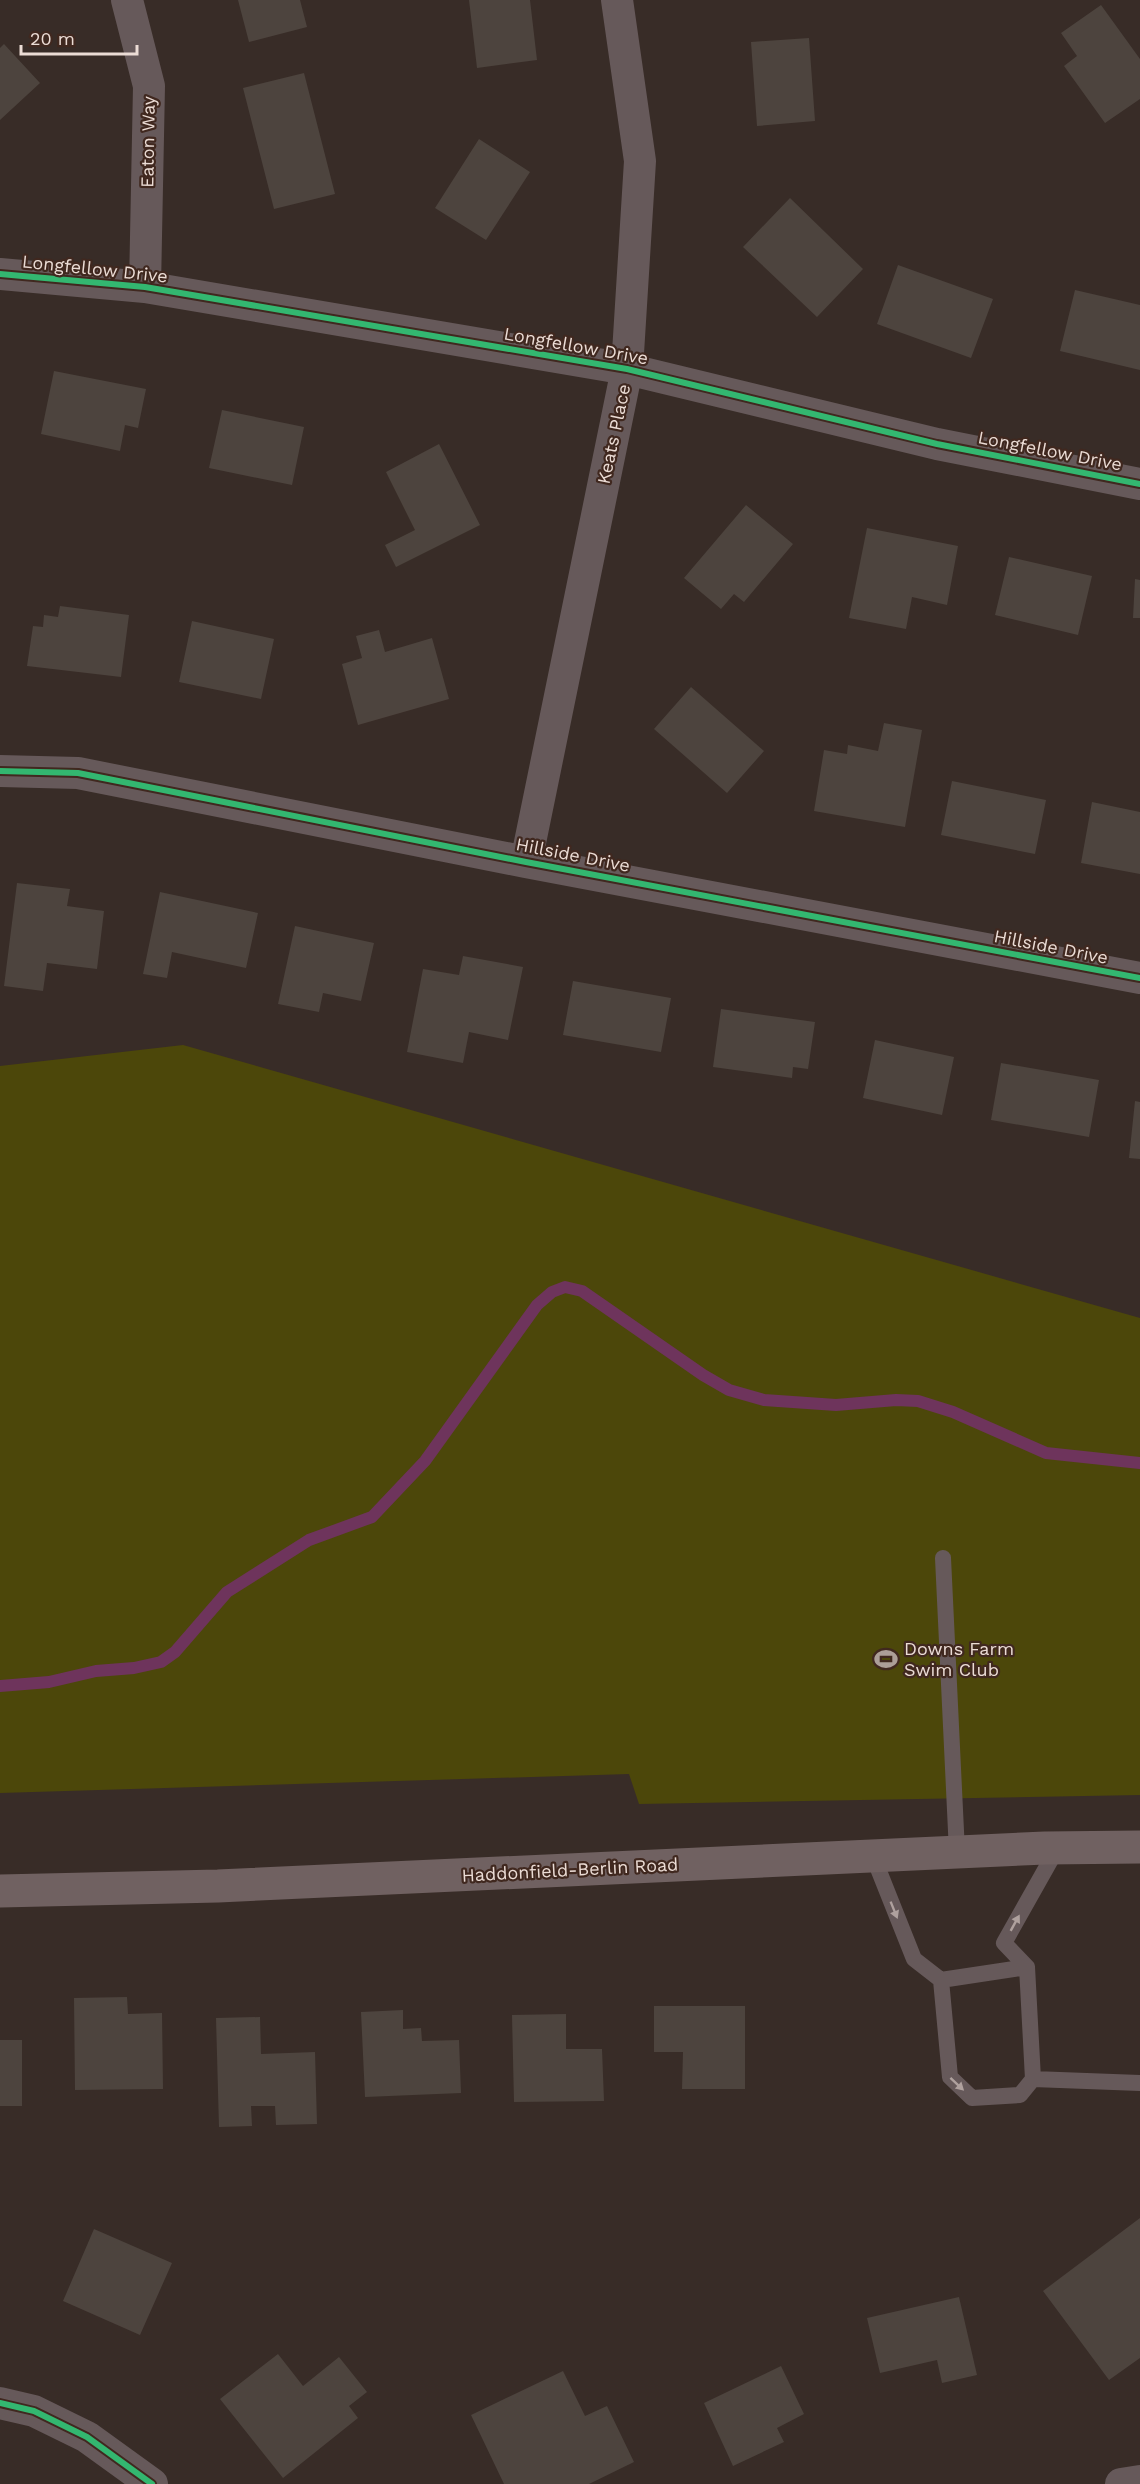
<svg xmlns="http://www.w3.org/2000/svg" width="1140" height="2484" font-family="'Work Sans',sans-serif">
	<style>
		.green { fill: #4c470a }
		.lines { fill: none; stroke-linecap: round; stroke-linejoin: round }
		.stream { stroke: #6e345c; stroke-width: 12 }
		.building { fill: #4d443e }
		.service { stroke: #66595a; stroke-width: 16 }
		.minor { stroke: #66595a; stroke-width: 32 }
		.primary { stroke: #706161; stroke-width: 33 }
		.cycleway-casing { stroke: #40281f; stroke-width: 10 }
		.cycleway { stroke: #33b770; stroke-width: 6 }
		.oneway { fill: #afa19e }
		.labels { text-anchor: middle; stroke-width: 4.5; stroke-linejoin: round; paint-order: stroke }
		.street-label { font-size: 18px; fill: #ebdcd5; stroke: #40281f }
		.poi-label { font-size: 18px; fill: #ebdcd5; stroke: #40281f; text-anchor: start }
	</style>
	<rect width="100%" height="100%" fill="#382c27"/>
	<!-- green -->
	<path class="green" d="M 183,1045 L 1140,1318 L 1140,1795 L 639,1804 L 629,1774 L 0,1793 L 0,1066 Z"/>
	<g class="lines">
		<!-- stream -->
		<path class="stream" d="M 0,1686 L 49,1682 L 96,1671 L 134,1668 L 161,1662 L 175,1652 L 227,1592 L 309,1540 L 372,1517 L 425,1461 L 537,1305 L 552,1292 L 565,1287 L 582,1291 L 703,1375 L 729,1390 L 764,1400 L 836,1405 L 896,1400 L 918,1401 L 953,1412 L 1046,1453 L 1140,1463"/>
	</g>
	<!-- building -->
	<path class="building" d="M 238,0 L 300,0 L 307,27 L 249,42 Z
		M 469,0 L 530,0 L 537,60 L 477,68 Z
		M 1101,5 L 1140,59 L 1140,99 L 1105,123 L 1064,66 L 1077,56 L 1061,33 Z
		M 809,38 L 815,121 L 757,126 L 751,42 Z
		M 4,44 L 40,83 L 0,120 L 0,48 Z
		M 304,73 L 335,194 L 274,209 L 243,88 Z
		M 479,139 L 530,172 L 486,240 L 435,208 Z
		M 790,198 L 863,269 L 817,317 L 743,247 Z
		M 898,265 L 993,299 L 971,358 L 877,324 Z
		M 1075,290 L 1140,305 L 1140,370 L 1060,351 Z
		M 54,371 L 146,389 L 138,428 L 125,425 L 120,451 L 41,434 Z
		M 222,410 L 304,427 L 292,485 L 209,468 Z
		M 439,444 L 480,525 L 396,567 L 385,545 L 415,530 L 386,472 Z
		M 746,505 L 793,544 L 744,602 L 734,594 L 721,609 L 684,578 Z
		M 867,528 L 958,546 L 947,605 L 912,597 L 906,629 L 849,618 Z
		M 1009,557 L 1092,576 L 1078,635 L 995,615 Z
		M 1135,579 L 1140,580 L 1140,618 L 1133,618 Z
		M 60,606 L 129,615 L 121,677 L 27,666 L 33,626 L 43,627 L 44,615 L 58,617 Z
		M 192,621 L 274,639 L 261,699 L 179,682 Z
		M 379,630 L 385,652 L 432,638 L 449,699 L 358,725 L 342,664 L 362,658 L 356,636 Z
		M 691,687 L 764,751 L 727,793 L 654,729 Z
		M 884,723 L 922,730 L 905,827 L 814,811 L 824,750 L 847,754 L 848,745 L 878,751 Z
		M 952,781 L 1046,800 L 1035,854 L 941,835 Z
		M 1092,802 L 1140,812 L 1140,874 L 1081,863 Z
		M 17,883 L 70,889 L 67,906 L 104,911 L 97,969 L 47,963 L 43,991 L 4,986 Z
		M 160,892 L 258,913 L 246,968 L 172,952 L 167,978 L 143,974 Z
		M 295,926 L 374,943 L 361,1001 L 323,993 L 319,1012 L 278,1004 Z
		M 463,956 L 523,967 L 508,1040 L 469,1032 L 463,1063 L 407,1052 L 423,969 L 459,975 Z
		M 573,981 L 671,998 L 661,1052 L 563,1035 Z
		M 721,1009 L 815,1022 L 808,1069 L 793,1067 L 792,1078 L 713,1067 Z
		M 875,1040 L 954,1057 L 942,1115 L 863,1098 Z
		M 1001,1063 L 1099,1080 L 1089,1137 L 991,1120 Z
		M 1135,1101 L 1140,1102 L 1140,1159 L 1129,1158 Z
		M 127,1997 L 128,2014 L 162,2013 L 163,2089 L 75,2090 L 74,1998 Z
		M 654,2006 L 745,2006 L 745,2089 L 682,2089 L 683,2052 L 654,2052 Z
		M 403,2010 L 403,2029 L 421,2028 L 422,2041 L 459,2040 L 461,2093 L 365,2097 L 361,2012 Z
		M 566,2014 L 566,2049 L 602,2049 L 604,2101 L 514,2102 L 512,2015 Z
		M 260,2017 L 261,2054 L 315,2052 L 317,2124 L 276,2125 L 275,2106 L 251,2106 L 252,2126 L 219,2127 L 216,2018 Z
		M 0,2040 L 22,2040 L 22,2106 L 0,2106 Z
		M 1140,2218 L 1140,2358 L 1109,2380 L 1043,2291 Z
		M 94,2229 L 172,2263 L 140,2335 L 63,2301 Z
		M 959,2297 L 977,2375 L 942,2383 L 937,2360 L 880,2373 L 867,2318 Z
		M 278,2354 L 303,2386 L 339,2357 L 367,2392 L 349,2406 L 358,2418 L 283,2478 L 220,2399 Z
		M 781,2366 L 804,2414 L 777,2428 L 784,2442 L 733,2466 L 704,2403 Z
		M 563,2371 L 585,2416 L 607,2406 L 634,2462 L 589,2484 L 504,2484 L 471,2415 Z"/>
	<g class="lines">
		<!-- service -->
		<path class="service" d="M 943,1558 L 957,1852
			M 873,1856 L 914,1959 L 941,1980 L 950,2077 L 972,2098 L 1020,2095 L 1033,2079 L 1027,1967 L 1004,1943 L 1058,1847
			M 941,1980 L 1027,1967
			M 1033,2079 L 1140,2083"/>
		<!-- minor -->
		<path class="minor" d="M 127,0 L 149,86 L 145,287
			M 0,274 L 145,287 L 627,369 L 937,444 L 1140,484
			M 0,771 L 78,773 L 526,862 L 1140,978
			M 526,862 L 627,369 L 640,161 L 617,0
			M 0,2403 L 34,2411 L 87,2437 L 152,2484
			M 1121,2484 L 1140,2481"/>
		<!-- primary -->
		<path class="primary" d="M 0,1891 L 218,1886 L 1045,1848 L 1140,1847"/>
		<!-- cycleway casing -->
		<g class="cycleway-casing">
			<path id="cycleway" d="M 0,274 L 145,287 L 627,369 L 937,444 L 1140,484
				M 0,771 L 78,773 L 526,862 L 1140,978
				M 0,2403 L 34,2411 L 87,2437 L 152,2484"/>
		</g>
		<!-- cycleway -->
		<use href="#cycleway" class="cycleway"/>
	</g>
	<!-- one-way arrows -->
	<defs><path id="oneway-solid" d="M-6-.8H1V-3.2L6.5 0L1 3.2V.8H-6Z" transform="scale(1.5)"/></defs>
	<g class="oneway">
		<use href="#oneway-solid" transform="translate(894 1910) rotate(68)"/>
		<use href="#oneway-solid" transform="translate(1015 1923) rotate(-61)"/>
		<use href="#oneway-solid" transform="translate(957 2084) rotate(43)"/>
	</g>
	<!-- icons -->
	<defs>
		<g id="stadium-bare" transform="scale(1.8)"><path d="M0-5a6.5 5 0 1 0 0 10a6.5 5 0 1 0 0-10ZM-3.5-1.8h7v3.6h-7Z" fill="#ac9e98" stroke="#40281f" stroke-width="2.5" paint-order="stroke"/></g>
	</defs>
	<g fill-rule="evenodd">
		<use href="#stadium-bare" x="886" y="1659"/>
	</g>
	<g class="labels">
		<!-- street labels -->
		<g class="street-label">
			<text transform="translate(148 142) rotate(-89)" y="6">Eaton Way</text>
			<text transform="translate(95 269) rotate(6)" y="6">Longfellow Drive</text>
			<text transform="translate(576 346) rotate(10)" y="6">Longfellow Drive</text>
			<text transform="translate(614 434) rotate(-78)" y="6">Keats Place</text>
			<text transform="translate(1050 451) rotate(11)" y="6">Longfellow Drive</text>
			<text transform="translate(573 855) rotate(11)" y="6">Hillside Drive</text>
			<text transform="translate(1051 947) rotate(11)" y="6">Hillside Drive</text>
			<text transform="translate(570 1870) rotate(-3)" y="6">Haddonfield-Berlin Road</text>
		</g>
		<!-- poi labels -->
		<g class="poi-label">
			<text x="904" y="1655">Downs Farm<tspan x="904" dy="21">Swim Club</tspan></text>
		</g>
	</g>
	<!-- scale -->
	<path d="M21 45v9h116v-9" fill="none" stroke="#ebdcd5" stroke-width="3"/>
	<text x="30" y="45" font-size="18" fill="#ebdcd5" stroke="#40281f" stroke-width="4.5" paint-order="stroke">20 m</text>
</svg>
